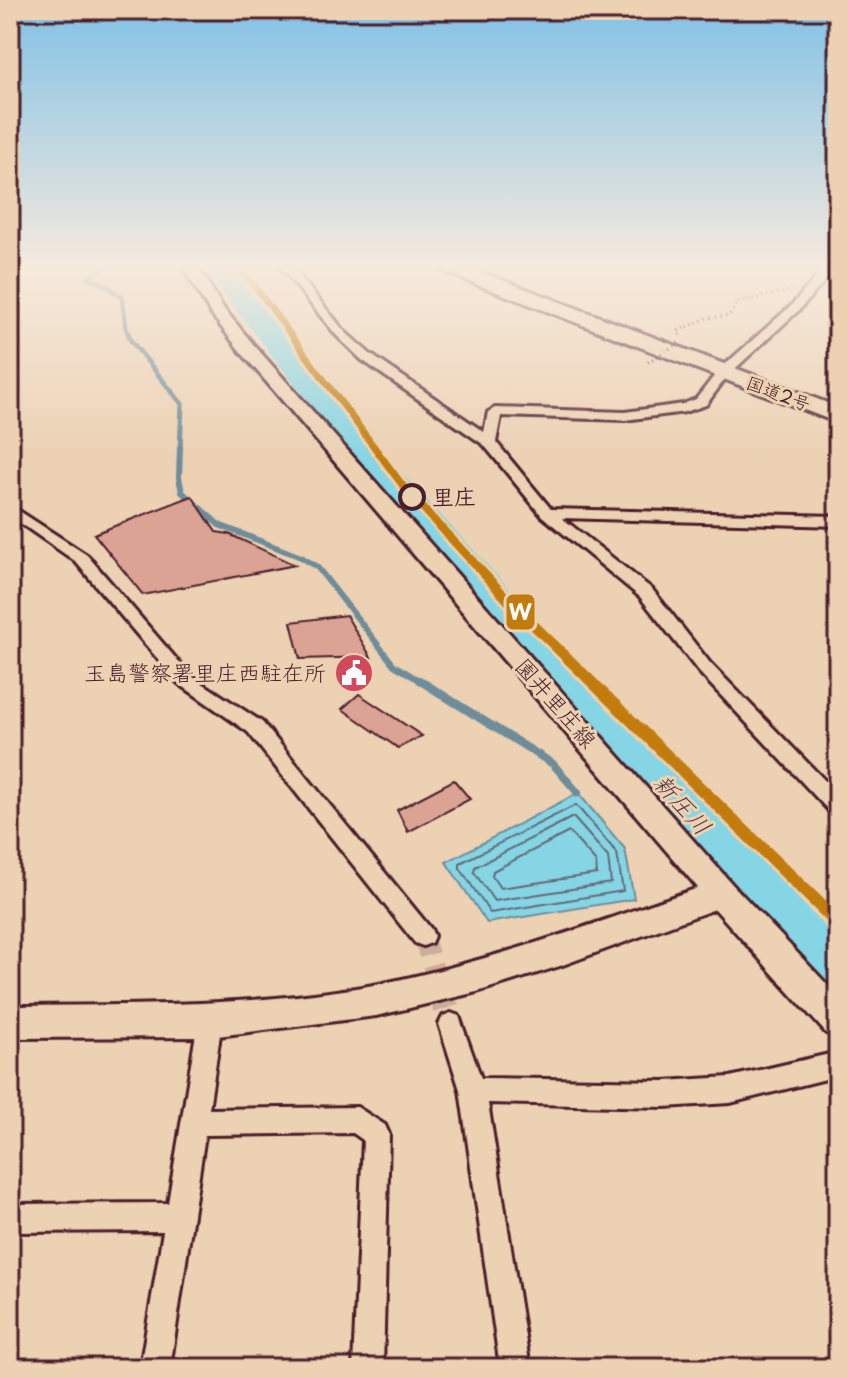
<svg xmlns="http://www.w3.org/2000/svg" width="848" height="1378" font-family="'Playpen Sans','Klee One',sans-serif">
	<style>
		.water { fill: #86d5e4; stroke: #6e8c9a; stroke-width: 2 }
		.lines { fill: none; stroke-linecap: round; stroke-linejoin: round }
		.shore { stroke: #626875; stroke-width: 2 }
		.stream-far2 { stroke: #6e8c9a; stroke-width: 5 }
		.stream-far1 { stroke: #6e8c9a; stroke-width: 6 }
		.stream { stroke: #6e8c9a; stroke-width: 8 }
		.river { fill: #86d5e4; fill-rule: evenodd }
		.building { fill: #daa393; stroke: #4a1f2b; stroke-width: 2 }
		.street-tunnel-far1 { stroke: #ccad98; stroke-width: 20; stroke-dasharray: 20 10; stroke-linecap: butt }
		.street-tunnel { stroke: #ccad98; stroke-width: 26; stroke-dasharray: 26 13; stroke-linecap: butt }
		.street-casing { stroke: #4a1f2b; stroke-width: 6 }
		.secondary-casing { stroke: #4a1f2b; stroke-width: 6 }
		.highway-casing { stroke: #4a1f2b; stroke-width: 6 }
		.path { stroke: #4a1f2b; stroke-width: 3; stroke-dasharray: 1 4; stroke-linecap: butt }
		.street { fill: #ecd1b3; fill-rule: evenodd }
		.secondary { fill: #ecd1b3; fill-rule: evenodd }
		.highway { fill: #ecd1b3; fill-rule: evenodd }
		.path-bridge { stroke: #4a1f2b; stroke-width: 3; stroke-dasharray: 1 4; stroke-linecap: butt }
		.rail-1-casing { stroke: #ecd1b3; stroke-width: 6 }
		.rail-1 { fill: #c27b0d; fill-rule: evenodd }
		.stop-dot { fill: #ecd1b3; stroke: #4a1f2b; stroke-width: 4 }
		.labels { text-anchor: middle; stroke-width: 6; stroke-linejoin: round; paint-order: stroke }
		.far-street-label { font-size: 18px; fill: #4a1f2b; stroke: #ecd1b3 }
		.stop-label { font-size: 22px; font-weight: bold; fill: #4a1f2b; stroke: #ecd1b3; text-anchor: start }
		.poi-label { font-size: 22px; fill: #4a1f2b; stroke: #ecd1b3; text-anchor: end }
		.street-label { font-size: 22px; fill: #4a1f2b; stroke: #ecd1b3 }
		.water-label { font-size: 24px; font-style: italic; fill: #533a47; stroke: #ecd1b3 }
		.line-badge { stroke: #ecd1b3; stroke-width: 3 }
		.badge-label { font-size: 22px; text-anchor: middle; font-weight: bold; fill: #fff }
	</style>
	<rect width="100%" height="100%" fill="#ecd1b3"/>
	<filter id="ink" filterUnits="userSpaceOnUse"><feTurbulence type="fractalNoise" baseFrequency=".0125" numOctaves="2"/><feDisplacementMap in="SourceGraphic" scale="16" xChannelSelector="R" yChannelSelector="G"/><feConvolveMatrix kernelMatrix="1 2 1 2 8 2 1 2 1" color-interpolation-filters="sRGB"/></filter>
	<g filter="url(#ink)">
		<!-- water -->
		<path class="water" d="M 578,793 L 625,849 L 634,899 L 487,923 L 446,862 Z"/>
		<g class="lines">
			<!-- shore -->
			<path class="shore" d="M 576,805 L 617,853 L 623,891 L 490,913 L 460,868 L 460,863 Z
				M 573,817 L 608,857 L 611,883 L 494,901 L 474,872 L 475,867 Z
				M 569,832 L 596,862 L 597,874 L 500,888 L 492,876 L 493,871 Z"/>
			<!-- stream-far2 -->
			<path class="stream-far2" d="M 107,267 L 88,277 L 106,285 L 122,297 L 126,328 L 131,341 L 182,404 L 180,449"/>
			<!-- stream-far1 -->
			<path class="stream-far1" d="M 180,447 L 179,478 L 182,492 L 219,525 L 301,557 L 317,567 L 394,665 L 422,682"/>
			<!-- stream -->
			<path class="stream" d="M 419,680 L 553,764 L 578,793"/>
			<!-- river -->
			<path class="river" d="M 203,267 L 228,267 L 364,433 L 838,941 L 838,1001 L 820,994 L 342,445 Z"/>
		</g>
		<!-- building -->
		<path class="building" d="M 192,496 L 216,532 L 229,534 L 295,565 L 143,595 L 94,534 Z
			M 346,615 L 371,657 L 300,659 L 291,622 Z
			M 359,694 L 422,736 L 398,748 L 342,709 Z
			M 454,780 L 470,799 L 408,832 L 397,810 Z"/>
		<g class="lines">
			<!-- street-tunnel-far1 -->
			<path class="street-tunnel-far1" d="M 423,936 L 439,986"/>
			<!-- street-tunnel -->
			<path class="street-tunnel" d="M 438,984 L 451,1024"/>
			<!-- street casing -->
			<g class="street-casing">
				<path id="street" d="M 281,267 L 292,267 L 345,332 L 370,354 L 484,432 L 488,412 L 495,408 L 625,412 L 683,404 L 696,399 L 719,370 L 792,305 L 818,275 L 820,267 L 830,267 L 827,278 L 800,309 L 727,376 L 706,405 L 685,412 L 625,420 L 501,416 L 496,442 L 551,509 L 838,516 L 838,526 L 562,518 L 652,589 L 710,663 L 838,794 L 838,815 L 831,813 L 698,671 L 640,597 L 542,516 L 484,445 L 362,360 L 337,336 Z
					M 10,505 L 87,555 L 190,675 L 262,722 L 431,929 L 434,936 L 431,943 L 423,946 L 415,943 L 248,732 L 178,683 L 75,561 L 10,516 Z
					M 210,1010 L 218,1013 L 222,1021 L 209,1109 L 357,1107 L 385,1125 L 389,1134 L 383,1368 L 353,1368 L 363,1140 L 353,1133 L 205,1135 L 170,1368 L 140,1368 L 163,1231 L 10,1232 L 10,1204 L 168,1203 L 198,1021 L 202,1013 Z
					M 451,1013 L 459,1016 L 481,1078 L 664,1081 L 730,1077 L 838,1052 L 838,1076 L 730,1103 L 664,1107 L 488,1103 L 530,1368 L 500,1368 L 460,1090 L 439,1024 L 443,1016 Z"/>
			</g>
			<!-- secondary casing -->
			<g class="secondary-casing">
				<path id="secondary" d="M 183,267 L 198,267 L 224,309 L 253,344 L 732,884 L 838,996 L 838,1037 L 826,1033 L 715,909 L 560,966 L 477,992 L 376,1016 L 210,1037 L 10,1038 L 10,1006 C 133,1005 257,1007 379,984 C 488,962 592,925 698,888 L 241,352 L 211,314 Z"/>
			</g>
			<!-- highway casing -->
			<g class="highway-casing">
				<path id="highway" d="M 439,267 L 468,267 L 838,407 L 838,423 L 442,271 Z"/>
			</g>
			<!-- path -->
			<path class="path" d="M 680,335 L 678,331 L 707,318 L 729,316 L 738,302 L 793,290"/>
			<!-- street -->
			<use href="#street" class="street"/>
			<!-- secondary -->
			<use href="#secondary" class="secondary"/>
			<!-- highway -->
			<use href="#highway" class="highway"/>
			<!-- path-bridge -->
			<path class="path-bridge" d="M 648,362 L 682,341"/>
			<!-- rail-1 casing -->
			<g class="rail-1-casing">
				<path id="rail-1" d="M 237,267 L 244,267 L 409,488 L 514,599 L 838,913 L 838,930 L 833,928 L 506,605 L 403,492 Z"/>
			</g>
			<!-- rail-1 -->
			<use href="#rail-1" class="rail-1"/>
		</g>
	</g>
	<!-- sky -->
	<linearGradient id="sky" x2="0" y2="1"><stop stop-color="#81c1e6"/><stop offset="0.58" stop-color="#f6eadd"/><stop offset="1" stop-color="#f6eadd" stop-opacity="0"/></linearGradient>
	<rect width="848" height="460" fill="url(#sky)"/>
	<!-- icons -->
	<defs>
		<g id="civic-disc" transform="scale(2)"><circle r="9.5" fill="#d1495b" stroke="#ecd1b3"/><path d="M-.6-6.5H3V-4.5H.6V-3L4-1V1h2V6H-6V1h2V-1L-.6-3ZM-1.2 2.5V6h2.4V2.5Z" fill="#fff"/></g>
	</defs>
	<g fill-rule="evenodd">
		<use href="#civic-disc" x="354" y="673"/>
	</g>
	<!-- markers -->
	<circle class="stop-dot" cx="412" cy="497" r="12"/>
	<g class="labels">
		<!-- far-street labels -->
		<g class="far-street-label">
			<text transform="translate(778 394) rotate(21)" y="6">国道2号</text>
		</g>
		<!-- stop labels -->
		<g class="stop-label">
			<text x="432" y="505">里庄</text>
		</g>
		<!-- poi labels -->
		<g class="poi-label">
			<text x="326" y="681">玉島警察署里庄西駐在所</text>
		</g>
		<!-- street labels -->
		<g class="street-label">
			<text transform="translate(556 703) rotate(49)" y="8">園井里庄線</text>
		</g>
		<!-- water labels -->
		<g class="water-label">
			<text transform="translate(682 805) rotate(48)" y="8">新圧川</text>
		</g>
	</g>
	<rect class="line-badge" x="505" y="593" width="31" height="38" rx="8" fill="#c27b0d"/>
	<g class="badge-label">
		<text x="520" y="620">W</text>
	</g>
	<!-- margin -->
	<rect width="848" height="1378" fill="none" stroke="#ecd1b3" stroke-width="40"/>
	<rect x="20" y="20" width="808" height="1338" fill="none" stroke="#4a1f2b" stroke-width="3" filter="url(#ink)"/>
</svg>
